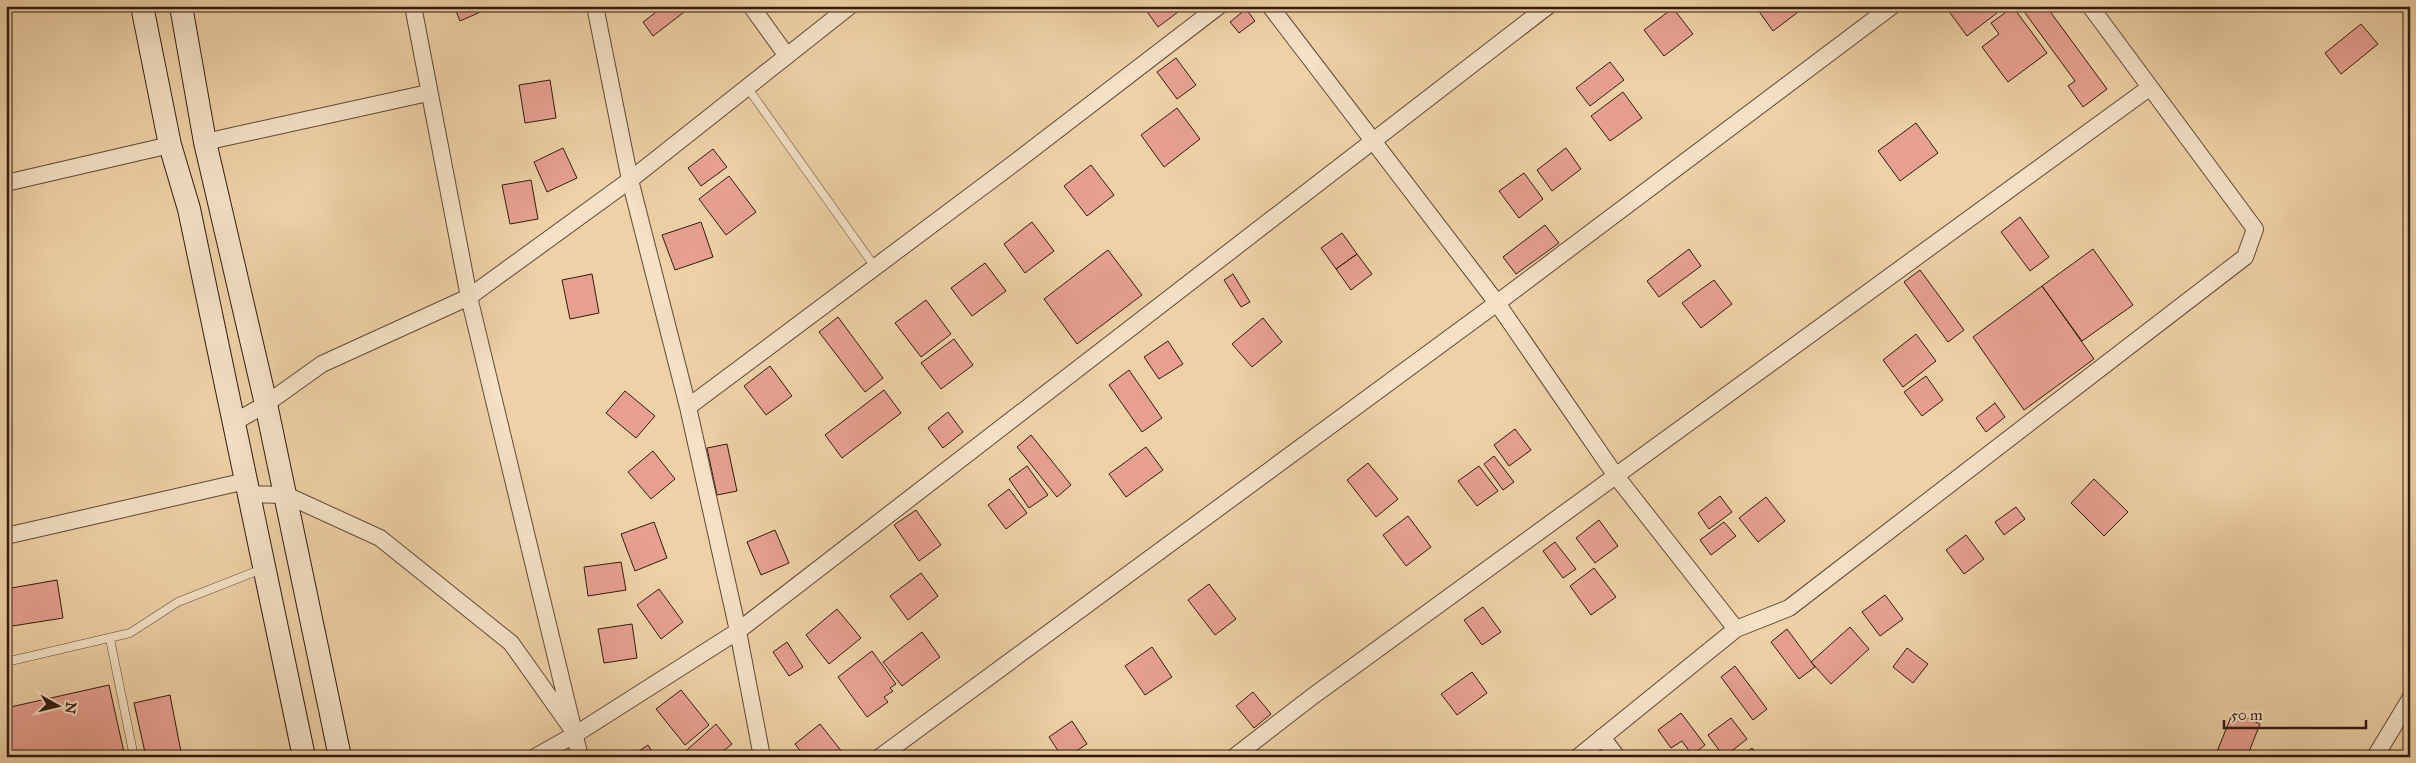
<svg xmlns="http://www.w3.org/2000/svg" width="2416" height="763" font-family="'IM FELL Great Primer',serif">
	<style>
		.building { fill: #e7a090; stroke: #321b10 }
		.lines { fill: none; stroke-linecap: round; stroke-linejoin: round }
		.lane-casing { stroke: #614836; stroke-width: 9 }
		.street-casing { stroke: #614836; stroke-width: 18 }
		.secondary-casing { stroke: #321b10; stroke-width: 24 }
		.lane { stroke: #f4e1c6; stroke-width: 8 }
		.street { stroke: #f4e1c6; stroke-width: 16 }
		.secondary { stroke: #f4e1c6; stroke-width: 22 }
	</style>
	<rect width="100%" height="100%" fill="#eed1a7"/>
	<filter id="stains"><feTurbulence type="fractalNoise" baseFrequency=".004" numOctaves="4"/><feColorMatrix values="0 0 0 0 .2 0 0 0 0 .09 0 0 0 0 .02 0 0 0 .5 -.17"/></filter>
	<radialGradient id="worn" r=".72"><stop offset=".6" stop-color="#630" stop-opacity="0"/><stop offset="1" stop-color="#630" stop-opacity=".3"/></radialGradient>
	<!-- building -->
	<path class="building" d="M 454,6 L 492,6 L 492,7 L 460,21 Z
		M 664,6 L 692,6 L 653,36 L 643,22 Z
		M 1143,6 L 1186,6 L 1158,27 Z
		M 1755,6 L 1806,6 L 1773,31 Z
		M 1945,6 L 2006,6 L 1967,36 Z
		M 2020,6 L 2046,6 L 2107,89 L 2083,107 L 2068,86 L 2075,81 Z
		M 2013,7 L 2047,53 L 2008,82 L 1982,47 L 1999,34 L 1991,23 Z
		M 1673,8 L 1693,34 L 1664,56 L 1644,30 Z
		M 1246,9 L 1255,21 L 1239,33 L 1230,22 Z
		M 2361,24 L 2378,44 L 2341,74 L 2325,53 Z
		M 1176,58 L 1196,85 L 1177,99 L 1157,72 Z
		M 1610,62 L 1624,80 L 1590,106 L 1576,88 Z
		M 550,80 L 556,118 L 525,123 L 519,85 Z
		M 1623,92 L 1642,118 L 1610,141 L 1591,116 Z
		M 1177,108 L 1200,139 L 1164,167 L 1141,135 Z
		M 1916,123 L 1938,153 L 1900,181 L 1878,151 Z
		M 563,148 L 577,178 L 547,192 L 534,162 Z
		M 1566,148 L 1581,169 L 1552,191 L 1537,170 Z
		M 713,149 L 727,167 L 701,186 L 688,168 Z
		M 1091,165 L 1114,195 L 1087,216 L 1064,186 Z
		M 1524,173 L 1543,199 L 1519,218 L 1499,191 Z
		M 729,176 L 756,212 L 726,235 L 699,199 Z
		M 531,180 L 538,219 L 510,224 L 502,185 Z
		M 2020,217 L 2049,257 L 2030,271 L 2001,232 Z
		M 701,222 L 713,257 L 675,270 L 662,235 Z
		M 1032,222 L 1054,251 L 1025,273 L 1004,244 Z
		M 1545,225 L 1559,243 L 1516,274 L 1503,257 Z
		M 1342,233 L 1357,254 L 1336,269 L 1321,248 Z
		M 1689,249 L 1701,266 L 1659,297 L 1647,281 Z
		M 2093,249 L 2133,305 L 2082,341 L 2042,286 Z
		M 1108,250 L 1142,295 L 1077,344 L 1044,299 Z
		M 1357,254 L 1372,274 L 1351,290 L 1336,269 Z
		M 985,263 L 1006,291 L 972,316 L 951,288 Z
		M 1920,270 L 1964,330 L 1948,342 L 1904,282 Z
		M 592,274 L 599,313 L 570,319 L 562,280 Z
		M 1233,274 L 1250,302 L 1241,307 L 1224,280 Z
		M 1714,280 L 1732,304 L 1701,328 L 1682,303 Z
		M 2042,286 L 2094,359 L 2024,410 L 1973,337 Z
		M 926,300 L 951,334 L 921,357 L 895,323 Z
		M 838,317 L 883,378 L 865,392 L 819,332 Z
		M 1263,318 L 1282,342 L 1252,367 L 1232,344 Z
		M 1916,334 L 1936,361 L 1903,387 L 1883,360 Z
		M 954,339 L 973,365 L 941,389 L 921,363 Z
		M 1168,341 L 1183,364 L 1159,379 L 1144,357 Z
		M 770,366 L 792,396 L 766,415 L 744,386 Z
		M 1129,370 L 1162,418 L 1142,432 L 1109,385 Z
		M 1926,376 L 1943,400 L 1922,416 L 1904,392 Z
		M 884,390 L 901,413 L 842,458 L 825,435 Z
		M 625,391 L 655,416 L 636,438 L 606,413 Z
		M 1995,403 L 2005,417 L 1986,432 L 1976,418 Z
		M 948,412 L 963,432 L 943,448 L 928,428 Z
		M 1515,429 L 1531,450 L 1509,466 L 1494,445 Z
		M 1031,435 L 1071,485 L 1057,497 L 1017,447 Z
		M 727,444 L 737,491 L 717,495 L 707,448 Z
		M 1146,447 L 1163,470 L 1126,497 L 1109,474 Z
		M 653,451 L 675,479 L 651,499 L 628,472 Z
		M 1494,456 L 1514,482 L 1503,490 L 1484,464 Z
		M 1368,463 L 1398,499 L 1376,517 L 1347,480 Z
		M 1027,466 L 1048,495 L 1029,508 L 1009,479 Z
		M 1479,466 L 1498,491 L 1477,506 L 1458,481 Z
		M 2094,479 L 2128,512 L 2104,536 L 2071,503 Z
		M 1009,489 L 1027,513 L 1006,529 L 988,505 Z
		M 1720,496 L 1732,512 L 1709,529 L 1698,513 Z
		M 1766,497 L 1785,521 L 1758,542 L 1739,518 Z
		M 2016,507 L 2025,519 L 2004,535 L 1995,522 Z
		M 916,510 L 941,545 L 919,561 L 894,525 Z
		M 1408,516 L 1431,547 L 1406,566 L 1383,535 Z
		M 1599,520 L 1618,546 L 1595,563 L 1576,538 Z
		M 654,522 L 667,558 L 635,571 L 621,534 Z
		M 1724,522 L 1736,536 L 1711,555 L 1700,540 Z
		M 775,530 L 789,563 L 761,575 L 747,542 Z
		M 1966,535 L 1984,559 L 1964,574 L 1946,550 Z
		M 1555,542 L 1576,569 L 1563,578 L 1543,551 Z
		M 621,562 L 626,590 L 588,596 L 584,567 Z
		M 1594,568 L 1616,597 L 1591,615 L 1570,586 Z
		M 921,573 L 938,596 L 908,620 L 890,596 Z
		M 57,580 L 63,618 L 6,627 L 6,589 Z
		M 1209,584 L 1236,619 L 1215,635 L 1188,600 Z
		M 659,589 L 683,622 L 661,639 L 637,605 Z
		M 1885,595 L 1903,619 L 1880,636 L 1862,612 Z
		M 1483,607 L 1501,632 L 1482,645 L 1464,620 Z
		M 837,609 L 861,638 L 829,664 L 806,635 Z
		M 632,624 L 637,658 L 604,663 L 598,629 Z
		M 1850,627 L 1869,649 L 1831,684 L 1811,662 Z
		M 1787,629 L 1815,667 L 1799,679 L 1771,642 Z
		M 922,632 L 940,657 L 902,686 L 883,662 Z
		M 787,642 L 803,667 L 789,676 L 773,652 Z
		M 1152,647 L 1172,677 L 1145,695 L 1125,666 Z
		M 1907,648 L 1928,664 L 1913,683 L 1893,667 Z
		M 872,651 L 896,684 L 890,688 L 893,691 L 884,697 L 888,702 L 867,717 L 838,677 Z
		M 1735,666 L 1767,709 L 1753,720 L 1721,677 Z
		M 1472,672 L 1487,693 L 1457,715 L 1441,694 Z
		M 109,685 L 125,757 L 6,757 L 6,708 Z
		M 681,690 L 709,725 L 685,745 L 656,709 Z
		M 1253,692 L 1271,714 L 1254,728 L 1236,706 Z
		M 170,695 L 182,757 L 146,757 L 134,703 Z
		M 2233,712 L 2260,724 L 2247,757 L 2221,757 L 2216,754 Z
		M 1681,713 L 1705,745 L 1692,755 L 1682,741 L 1671,748 L 1658,730 Z
		M 1731,718 L 1747,739 L 1724,757 L 1708,735 Z
		M 1072,721 L 1087,744 L 1067,757 L 1062,757 L 1049,737 Z
		M 716,724 L 732,744 L 716,757 L 679,757 Z
		M 820,724 L 846,757 L 805,757 L 795,744 Z
		M 648,745 L 655,757 L 630,757 Z
		M 1752,748 L 1758,757 L 1741,757 Z"/>
	<g class="lines">
		<!-- lane casing -->
		<g class="lane-casing">
			<path id="lane" d="M 747,87 L 875,267
				M 110,639 L 134,757
				M 6,662 L 130,633 L 178,602 L 262,569"/>
		</g>
		<!-- street casing -->
		<g class="street-casing">
			<path id="street" d="M 413,6 L 469,297 L 580,757
				M 595,6 L 630,180 L 688,407 L 738,631 L 762,757
				M 751,6 L 787,56
				M 1270,6 L 1497,303 L 1616,476 L 1736,629
				M 205,142 L 428,93
				M 6,183 L 170,145
				M 688,407 L 1013,164 L 1219,6
				M 233,423 L 266,404 L 322,364 L 469,297 L 630,180 L 850,6
				M 249,494 L 286,495 L 380,538 L 511,643 L 570,726
				M 6,536 L 246,481
				M 1602,737 L 1617,757
				M 535,757 L 576,734 L 738,631 L 1548,6
				M 880,757 L 1497,303 L 1892,6
				M 1234,757 L 1313,696 L 2149,88
				M 1578,757 L 1736,629 L 1789,608 L 2245,257 L 2255,229 L 2090,6
				M 2375,757 L 2410,699"/>
		</g>
		<!-- secondary casing -->
		<g class="secondary-casing">
			<path id="secondary" d="M 142,6 L 170,145 L 189,209 L 304,757
				M 181,6 L 205,142 L 266,404 L 340,757"/>
		</g>
		<!-- lane -->
		<use href="#lane" class="lane"/>
		<!-- street -->
		<use href="#street" class="street"/>
		<!-- secondary -->
		<use href="#secondary" class="secondary"/>
	</g>
	<!-- margin -->
	<rect width="2416" height="763" fill="none" stroke="#eed1a7" stroke-width="25"/>
	<rect x="8" y="8" width="2401" height="748" fill="none" stroke="#321b10" stroke-width="2.5"/>
	<rect x="12" y="12" width="2391" height="738" fill="none" stroke="#321b10"/>
	<!-- north arrow -->
	<g transform="translate(58 706) rotate(98)" stroke="#f4e1c6" stroke-width="4" paint-order="stroke">
	<path d="M0-4L9 19L0 12L-9 19Z" fill="#321b10"/>
	<text y="-8" font-size="14" font-weight="bold" text-anchor="middle" fill="#321b10">N</text>
	</g>
	<!-- scale -->
	<path d="M2224 720v8h142v-8" fill="none" stroke="#321b10" stroke-width="2.5"/>
	<text x="2231" y="720" font-size="15" fill="#321b10" stroke="#f4e1c6" stroke-width="4" paint-order="stroke">50 m</text>
	<rect width="100%" height="100%" filter="url(#stains)"/>
	<rect width="100%" height="100%" fill="url(#worn)"/>
</svg>
